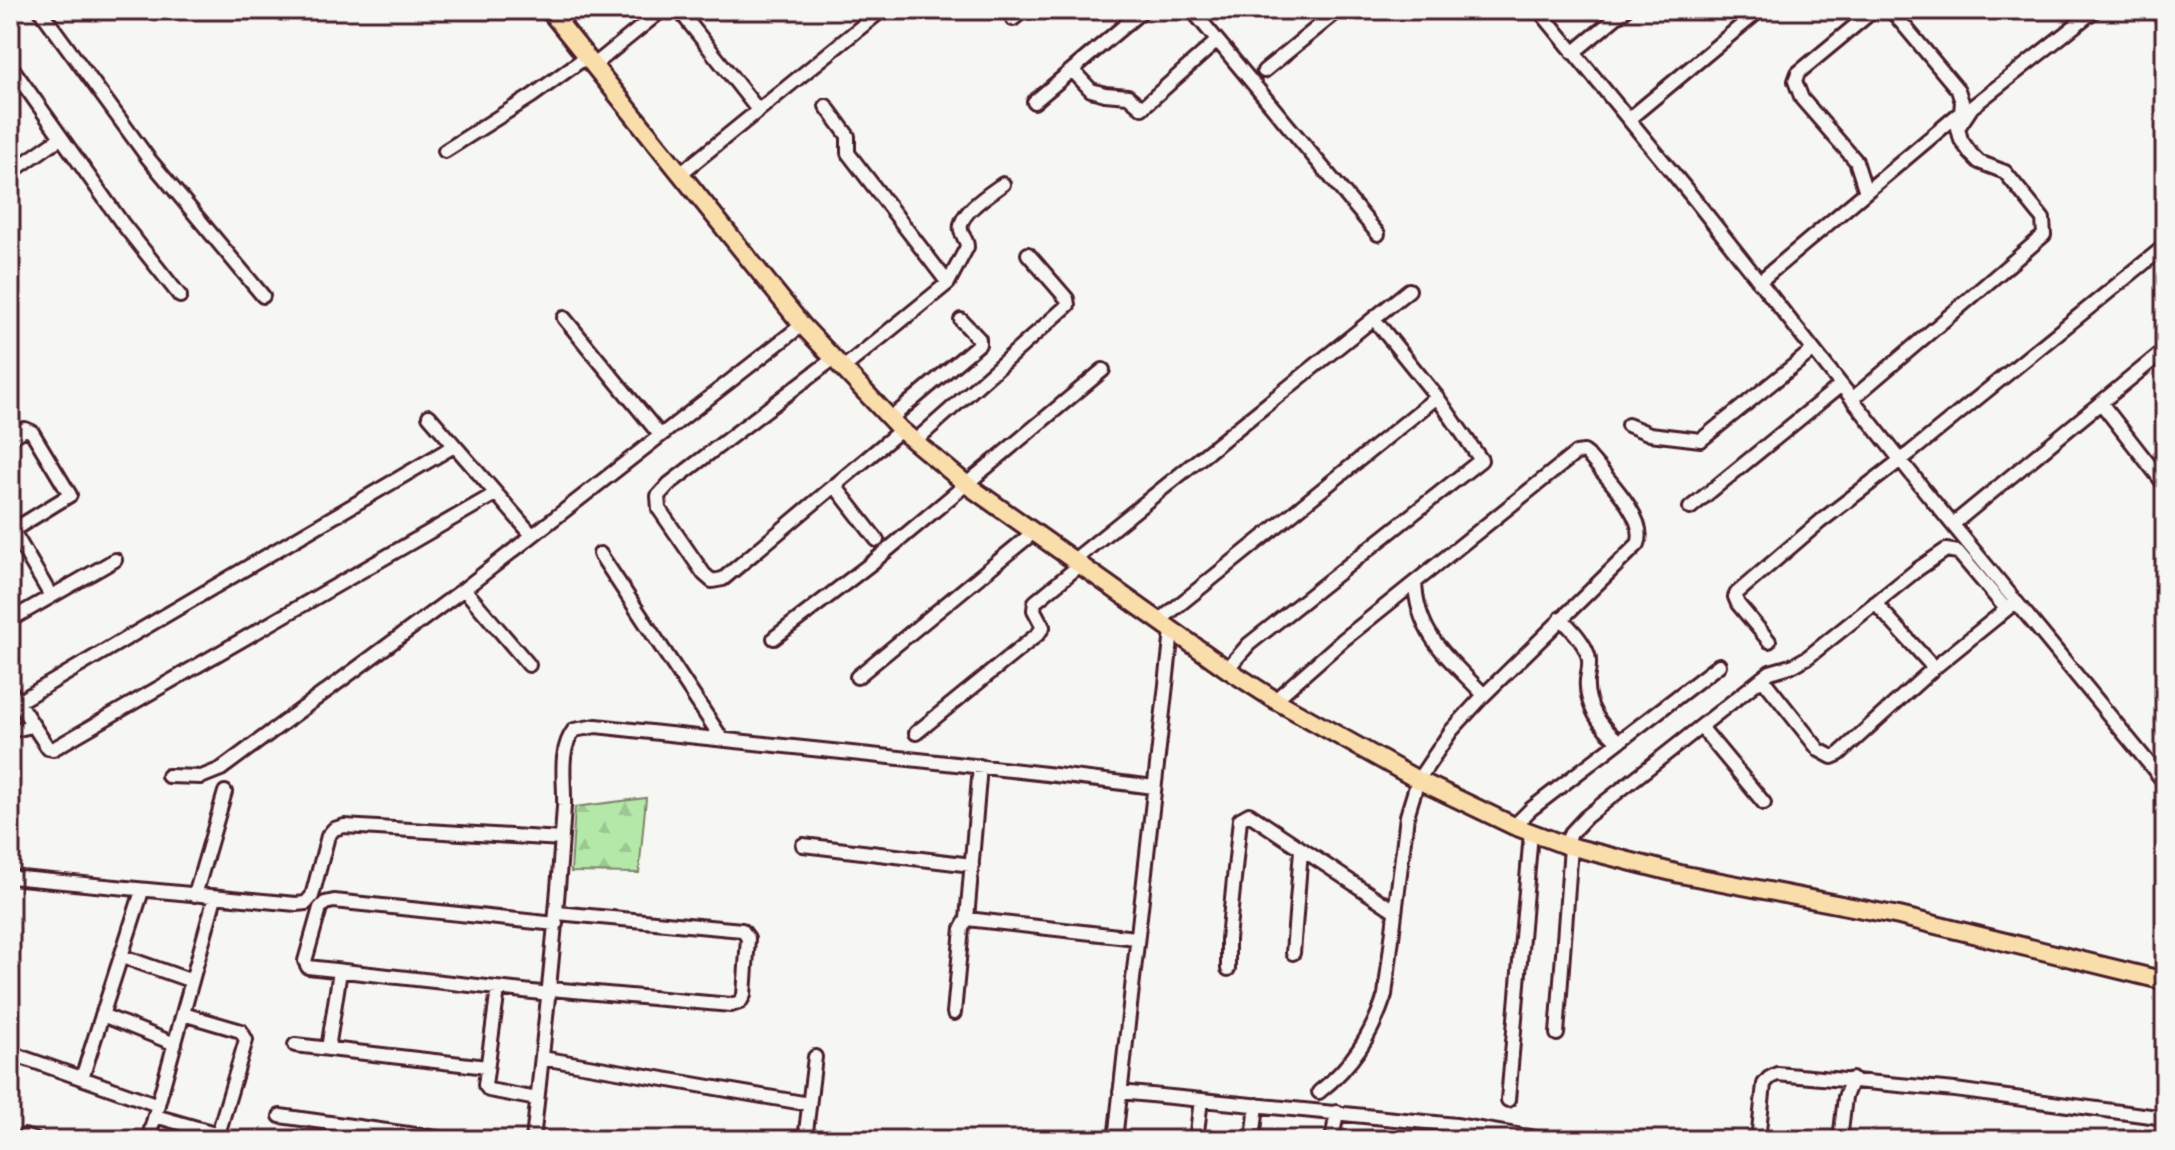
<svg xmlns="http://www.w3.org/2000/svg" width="2175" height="1150" font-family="Pangolin,sans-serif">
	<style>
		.forest { fill: url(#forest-firs); stroke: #7f846a; stroke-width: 2 }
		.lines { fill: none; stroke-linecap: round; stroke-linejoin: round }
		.minor-casing { stroke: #4a1f2b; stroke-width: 18 }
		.major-casing { stroke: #4a1f2b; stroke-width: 22 }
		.minor { stroke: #f6f6f2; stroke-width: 12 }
		.major { stroke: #f9ddab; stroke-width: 16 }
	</style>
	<defs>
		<pattern id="forest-firs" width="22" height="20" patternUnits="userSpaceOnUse" patternTransform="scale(2)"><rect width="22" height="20" fill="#b4e8a9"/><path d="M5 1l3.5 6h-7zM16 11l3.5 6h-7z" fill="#9cc792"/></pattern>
	</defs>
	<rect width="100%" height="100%" fill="#f6f6f2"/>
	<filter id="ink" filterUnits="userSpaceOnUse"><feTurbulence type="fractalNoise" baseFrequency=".0125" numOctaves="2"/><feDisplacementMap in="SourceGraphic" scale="16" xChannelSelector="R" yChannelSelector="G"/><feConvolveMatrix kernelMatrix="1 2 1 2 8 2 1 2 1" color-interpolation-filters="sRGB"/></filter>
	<g filter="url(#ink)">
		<!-- forest -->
		<path class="forest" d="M 646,798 L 639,873 L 571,872 L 575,807 Z"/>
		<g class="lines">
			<!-- minor casing -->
			<g class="minor-casing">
				<path id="minor" d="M 40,10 L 148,158 L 263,296
					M 679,10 L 758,110
					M 1192,10 L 1378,234
					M 1539,10 L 1695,200 L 1925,491 L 2165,783
					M 2155,10 L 2165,21
					M 1013,19 L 1024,10
					M 559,23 L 575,10
					M 1573,53 L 1625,10
					M 10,65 L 122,223 L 180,296
					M 593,66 L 662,10
					M 1073,71 L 1091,90 L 1105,94 L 1128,96 L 1142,108 L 1217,41
					M 1264,71 L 1339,10
					M 1034,102 L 1143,10
					M 826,106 L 848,136 L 848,153 L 948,283
					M 1629,119 L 1760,10
					M 445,151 L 532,96 L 586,57
					M 10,173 L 60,138
					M 680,174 L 882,10
					M 1866,192 L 1856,161 L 1802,99 L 1795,81 L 1798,73 L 1874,10
					M 1759,282 L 1961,112 L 1962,102 L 1958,90 L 1891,10
					M 564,318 L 660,435
					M 833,359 L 669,484 L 658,496 L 659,509 L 704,574 L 712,581 L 723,579 L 901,430
					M 842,369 L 948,283 L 967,247 C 967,239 962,237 961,230 C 957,214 992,192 1003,184
					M 1852,399 L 2044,235 L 2043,219 L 2005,172 L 1979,162 L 1971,154 L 1961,140 L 1958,128 L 1972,107 L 2095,10
					M 2101,403 L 2165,485
					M 429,416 L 532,535
					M 890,419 L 979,344 L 979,339 L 961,320
					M 1628,425 L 1650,434 L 1701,440 L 1813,350
					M 10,438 L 25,429 L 32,432 L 70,495 L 10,532
					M 914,442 L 1068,305 L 1067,299 L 1028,254
					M 835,486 L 877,540
					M 1690,508 L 1841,385
					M 1953,524 L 2165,350
					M 13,531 L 51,596
					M 600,554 L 722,739
					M 1074,560 L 1409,290
					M 1415,582 C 1417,636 1449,658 1484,695
					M 464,589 L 529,665
					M 1875,603 L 1934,668
					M 1561,618 C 1571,629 1583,640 1588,655 C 1591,663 1588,672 1587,680 C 1585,704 1600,727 1619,741
					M 10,620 L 115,560
					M 1159,621 L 1437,397
					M 774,638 L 873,562 L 1103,370
					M 1769,641 L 1738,604 L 1735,597 L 1737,593 L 1821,521 L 1911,452 L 2165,246
					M 1227,669 L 1249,644 L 1481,460 L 1437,397 L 1374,319
					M 857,677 L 1034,532
					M 1762,678 L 1819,750 L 1832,757 L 1839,754 L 1934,668 L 2013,604
					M 10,690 L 48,748 L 53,749 L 495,494
					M 1275,700 L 1343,640 L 1576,453 L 1584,452 L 1588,455 C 1603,474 1649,519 1638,544 L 1484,695 L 1451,731 L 1418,780 L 1407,816 L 1385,995 C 1372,1035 1352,1066 1319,1092
					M 18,702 L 454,446
					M 1701,727 L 1764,803
					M 10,731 L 32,726
					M 916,733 L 1038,634 L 1043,627 L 1034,610 L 1035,602 L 1080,565
					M 168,776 L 201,777 L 221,769 L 464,589 L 802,325
					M 1514,826 L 1531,809 L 1719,665
					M 803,845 L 972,865
					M 1565,845 L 1571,833 L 1586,817 L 1770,672 L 1794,665 L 1808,657 L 1918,569 L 1946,550 L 1958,552 L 2006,609
					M 10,877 L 296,904 L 306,903 L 312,896 L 328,836 L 334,829 L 344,826 L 562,839
					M 195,895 L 225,792
					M 967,919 L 1136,938
					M 1293,953 L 1301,850
					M 121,956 L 192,981
					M 1228,969 L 1228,939 L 1240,819 L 1249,814 L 1395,911
					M 498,989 L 485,1085 L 489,1090 L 537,1099
					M 551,989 L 731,1005 L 740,1002 L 744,995 L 748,938 L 742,930 L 557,913
					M 550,994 L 308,967 L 305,961 L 320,908 L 325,903 L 334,901 L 556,924
					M 954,1013 L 962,928 L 967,919 L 980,766
					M 102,1015 L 175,1044
					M 1557,1034 L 1571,847
					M 295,1045 L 487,1067
					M 328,1049 L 340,971
					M 10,1053 L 158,1105
					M 542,1058 L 809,1104
					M 82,1078 L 142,891
					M 1120,1092 L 1456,1125 L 1547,1140
					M 1508,1100 L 1531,833
					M 155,1116 L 218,1134 L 246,1040 L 241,1031 L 183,1014
					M 280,1116 L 451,1140
					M 24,1136 L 35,1140
					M 149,1137 L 215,897
					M 533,1140 C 545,1029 557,918 564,806 C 565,781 558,751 574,730 L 596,726 C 782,747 969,763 1154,787
					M 805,1140 L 815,1057
					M 1115,1140 L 1172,631
					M 1196,1140 L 1201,1100
					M 1253,1140 L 1257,1105
					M 1332,1140 L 1337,1112
					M 1758,1140 L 1764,1084 L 1769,1078 L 1777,1074 L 1955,1090 L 2165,1118
					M 1840,1140 L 1845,1097 L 1852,1079"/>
			</g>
			<!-- major casing -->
			<g class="major-casing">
				<path id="major" d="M 549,10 L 802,325 L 901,430 L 966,484 L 1227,669 L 1275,700 L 1418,780 L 1514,826 L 1565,845 L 1680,874 L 1899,916 L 2165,981"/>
			</g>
			<!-- minor -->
			<use href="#minor" class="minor"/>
			<!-- major -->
			<use href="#major" class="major"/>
		</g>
	</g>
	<!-- margin -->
	<rect width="2175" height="1150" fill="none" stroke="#f6f6f2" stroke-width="40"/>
	<rect x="20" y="20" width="2135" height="1110" fill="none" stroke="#4a1f2b" stroke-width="3" filter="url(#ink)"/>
</svg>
